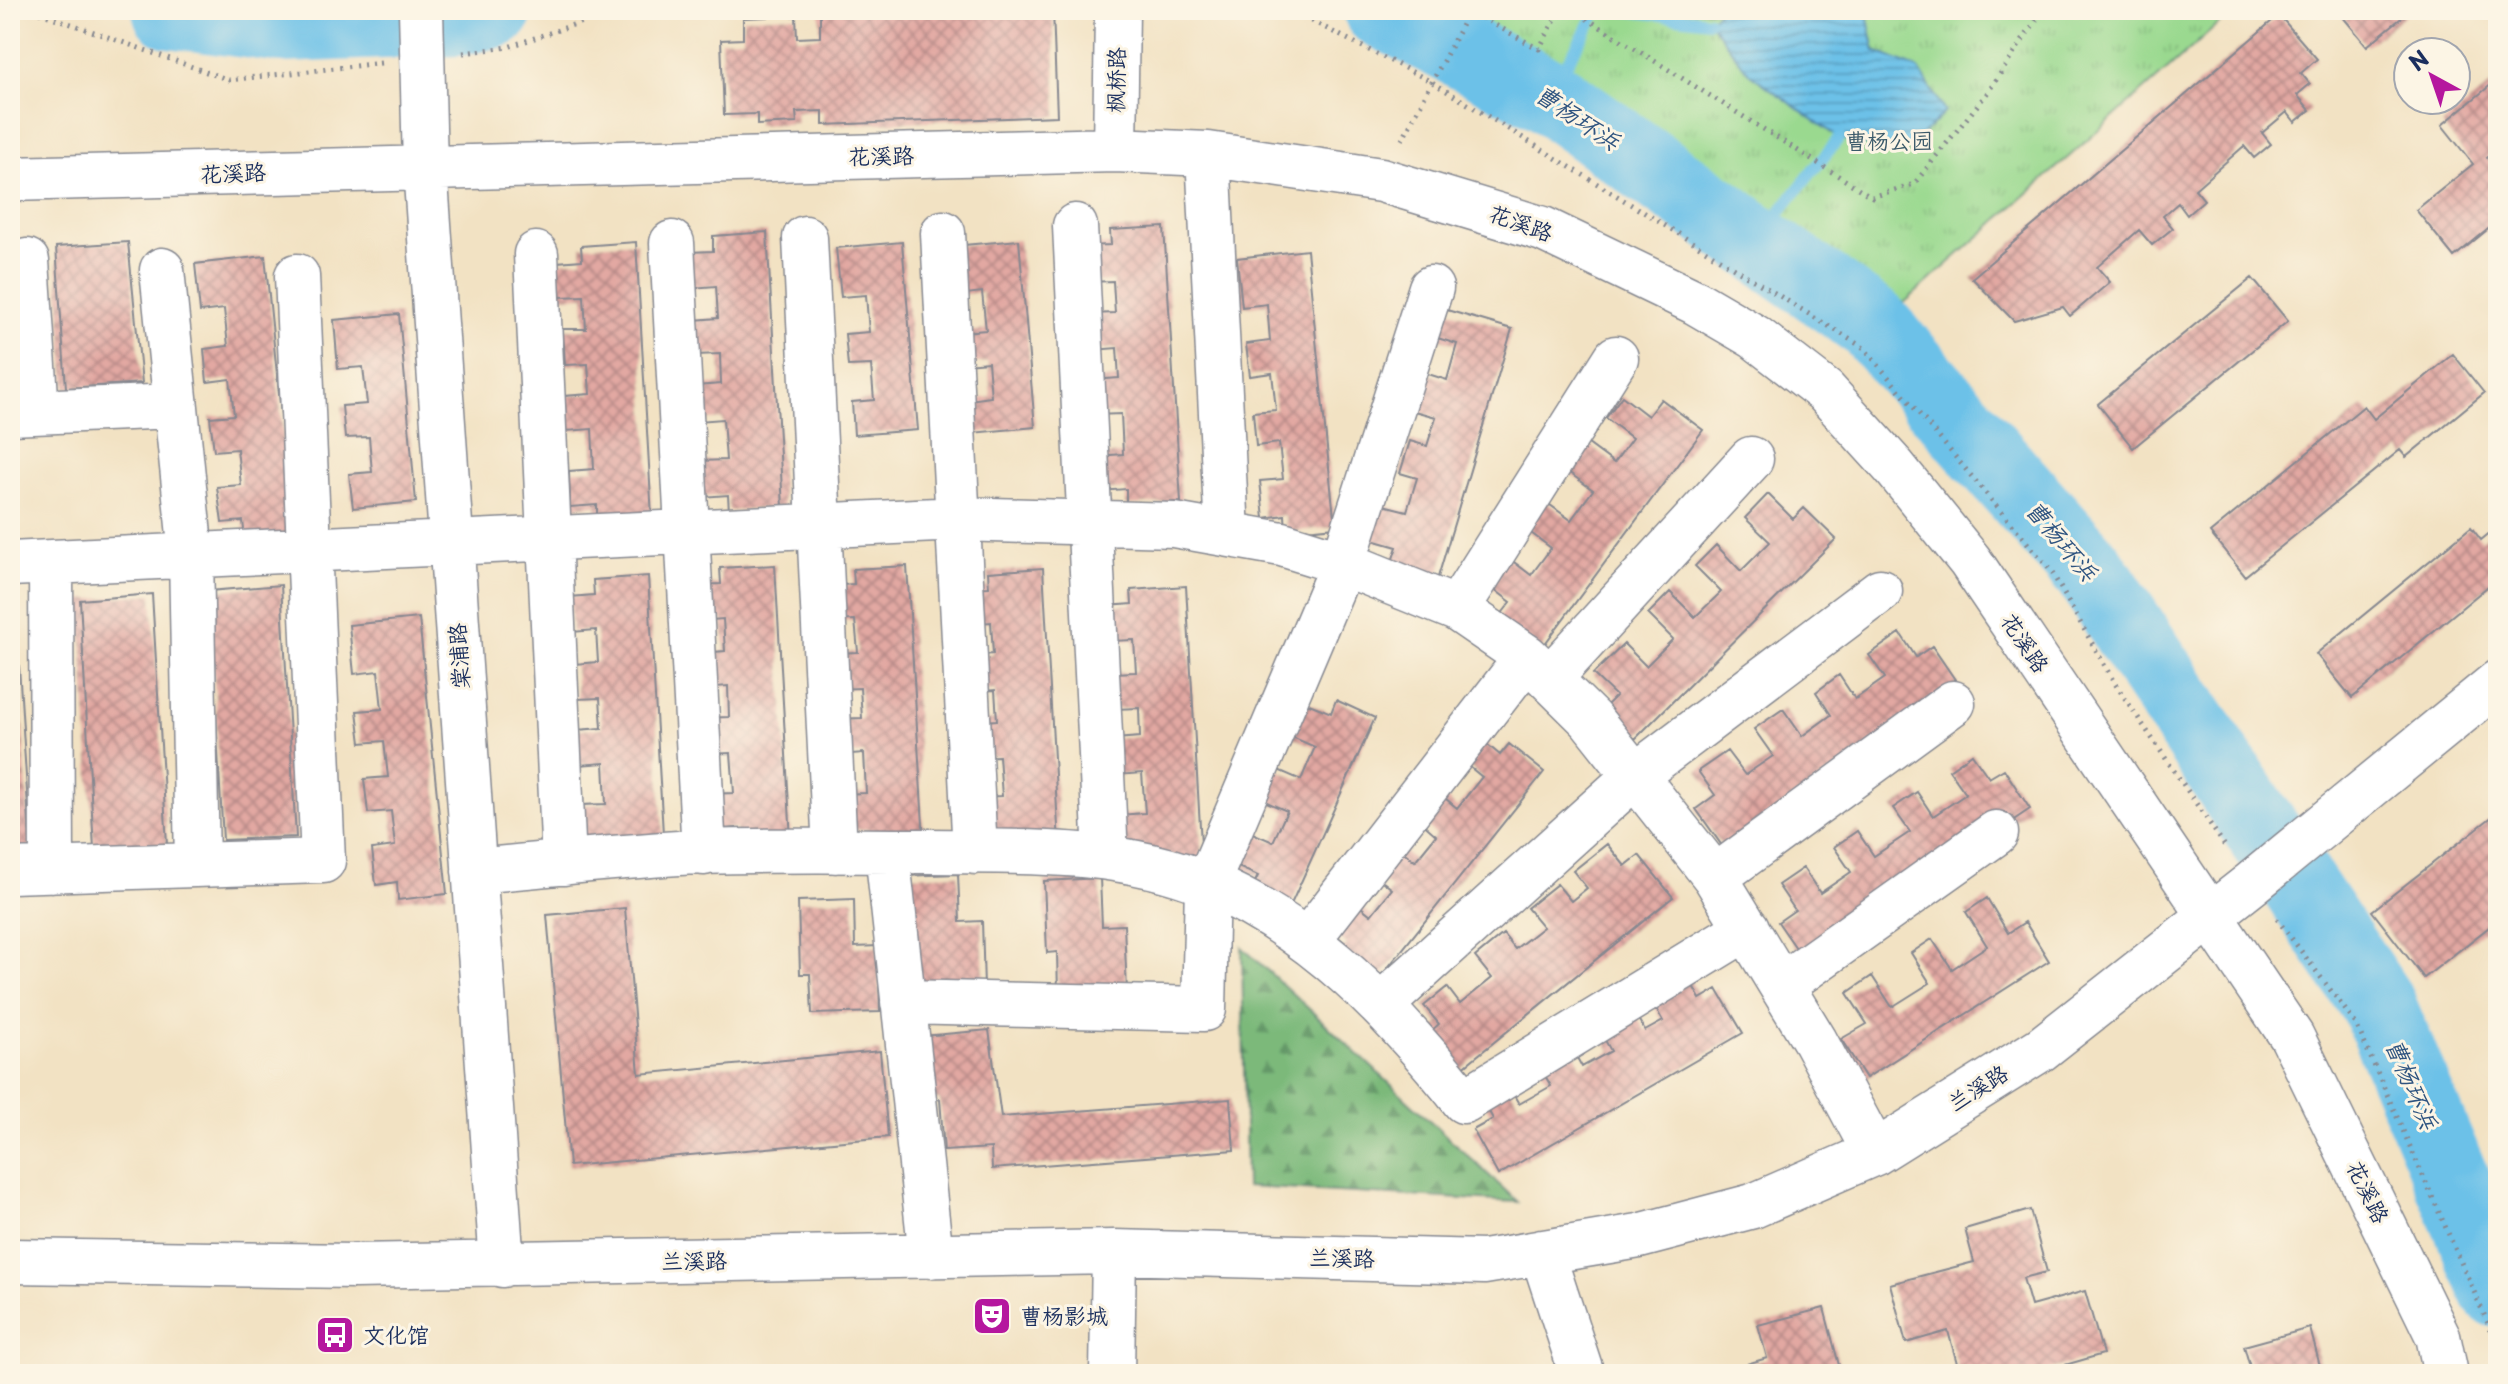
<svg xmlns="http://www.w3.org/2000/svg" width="2508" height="1384" font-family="'Playpen Sans','LXGW WenKai TC',sans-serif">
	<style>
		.forest { fill: url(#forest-firs); stroke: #4b746c; stroke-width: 2 }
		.park { fill: url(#park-tufts); stroke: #5a8476; stroke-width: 2 }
		.water { fill: url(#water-rules); stroke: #4478a3; stroke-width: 2 }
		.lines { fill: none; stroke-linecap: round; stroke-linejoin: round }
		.stream { stroke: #6cc1e8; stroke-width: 12 }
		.river { stroke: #6cc1e8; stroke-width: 76 }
		.building { fill: url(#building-cross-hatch) }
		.minor-casing { stroke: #868890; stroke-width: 47 }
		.path { stroke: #868890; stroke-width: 5; stroke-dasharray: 2 6; stroke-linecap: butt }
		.minor { stroke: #fff; stroke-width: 44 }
		.labels { text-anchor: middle; stroke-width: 6; stroke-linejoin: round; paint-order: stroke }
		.street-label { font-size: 22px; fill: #1b2f5e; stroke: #fcf5e5 }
		.park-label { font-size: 22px; fill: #3b5a6a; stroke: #fcf5e5 }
		.poi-label { font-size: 22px; fill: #1b2f5e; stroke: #fcf5e5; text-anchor: start }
		.water-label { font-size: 24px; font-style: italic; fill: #2f5480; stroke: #fcf5e5 }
	</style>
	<defs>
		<pattern id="forest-firs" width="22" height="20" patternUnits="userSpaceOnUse" patternTransform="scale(2)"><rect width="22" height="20" fill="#7bb97a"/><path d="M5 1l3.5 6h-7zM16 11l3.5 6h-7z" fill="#649767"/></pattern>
		<pattern id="park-tufts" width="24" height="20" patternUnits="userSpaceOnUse" patternTransform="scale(2)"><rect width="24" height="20" fill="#9ad98f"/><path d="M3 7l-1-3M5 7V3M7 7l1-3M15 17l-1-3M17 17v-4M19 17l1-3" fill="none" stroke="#84bb7e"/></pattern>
		<pattern id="water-rules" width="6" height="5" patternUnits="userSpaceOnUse" patternTransform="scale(2)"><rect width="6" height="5" fill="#6cc1e8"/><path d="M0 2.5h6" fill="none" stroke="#589dbf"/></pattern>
		<pattern id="building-cross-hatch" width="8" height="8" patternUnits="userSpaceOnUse" patternTransform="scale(2)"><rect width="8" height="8" fill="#e2a8a2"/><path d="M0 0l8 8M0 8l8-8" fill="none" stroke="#b68987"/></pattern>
	</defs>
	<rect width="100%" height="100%" fill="#fcf5e5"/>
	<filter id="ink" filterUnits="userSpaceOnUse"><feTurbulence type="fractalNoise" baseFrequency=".0125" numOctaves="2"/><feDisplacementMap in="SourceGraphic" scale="16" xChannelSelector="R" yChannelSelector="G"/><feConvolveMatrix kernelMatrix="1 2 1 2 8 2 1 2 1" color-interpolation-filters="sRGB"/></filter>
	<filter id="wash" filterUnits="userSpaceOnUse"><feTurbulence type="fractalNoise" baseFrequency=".006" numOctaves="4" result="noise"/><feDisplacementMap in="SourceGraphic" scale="32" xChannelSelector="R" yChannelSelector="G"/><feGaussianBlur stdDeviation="1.8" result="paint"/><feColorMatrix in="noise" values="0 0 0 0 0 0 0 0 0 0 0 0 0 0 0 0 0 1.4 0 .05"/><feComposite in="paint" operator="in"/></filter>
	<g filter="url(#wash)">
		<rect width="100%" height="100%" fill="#f2e2c3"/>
		<!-- forest -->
		<path class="forest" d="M 1242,947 L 1518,1202 L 1246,1187 Z"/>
		<!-- park -->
		<path class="park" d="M 1424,10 L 2213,10 L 2222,21 L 1904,303 L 1461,28 Z"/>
		<!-- water -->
		<path class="water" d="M 1720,10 L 1866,10 L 1875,51 L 1919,69 L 1945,112 L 1902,155 L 1839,138 L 1750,74 L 1709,21 Z"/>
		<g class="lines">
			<!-- stream -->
			<path class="stream" d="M 1622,10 L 1709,21
				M 1548,95 L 1598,10
				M 1756,242 L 1839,138"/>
			<!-- river -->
			<path class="river" d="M 170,10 L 284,25 L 459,18 L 495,10
				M 1381,10 L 1548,95 L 1872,324 L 2090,571 L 2378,1005 L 2498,1290"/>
		</g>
		<g id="blocks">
			<!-- building -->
			<path class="building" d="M 820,10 L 1053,10 L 1057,116 L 823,125 L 823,111 L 796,112 L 797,123 L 757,125 L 757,114 L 724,115 L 721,40 L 743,39 L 743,18 L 796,16 L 797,38 L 820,37 Z
				M 2337,10 L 2411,10 L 2367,46 Z
				M 2279,15 L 2317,59 L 2301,73 L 2310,84 L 2297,95 L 2310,110 L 2295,122 L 2287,112 L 2262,133 L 2271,144 L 2254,158 L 2244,146 L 2195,189 L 2204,200 L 2187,215 L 2178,203 L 2163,216 L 2173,228 L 2152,245 L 2139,230 L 2097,267 L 2110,282 L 2070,316 L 2063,307 L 2014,321 L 1972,278 Z
				M 2498,79 L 2498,149 L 2487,158 L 2498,171 L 2498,221 L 2454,257 L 2416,210 L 2473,164 L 2442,125 Z
				M 1164,227 L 1181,502 L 1126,505 L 1126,489 L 1100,491 L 1097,456 L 1123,454 L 1121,414 L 1095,415 L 1093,380 L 1119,378 L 1117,348 L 1094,350 L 1092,314 L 1115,313 L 1113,281 L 1088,282 L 1086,246 L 1111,245 L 1110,230 Z
				M 767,232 L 783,507 L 729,511 L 728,495 L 702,497 L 700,461 L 726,460 L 723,419 L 698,421 L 696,386 L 721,384 L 720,354 L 696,355 L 694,320 L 718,318 L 716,286 L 691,288 L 689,252 L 713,251 L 713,236 Z
				M 1019,240 L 1035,427 L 972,433 L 969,400 L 991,397 L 988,362 L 965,364 L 962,332 L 986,330 L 982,292 L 958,295 L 953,246 Z
				M 128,242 L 142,383 L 66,388 L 56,247 Z
				M 636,242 L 652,517 L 597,521 L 597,505 L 570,507 L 569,471 L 594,469 L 592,429 L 566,431 L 564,396 L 590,394 L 588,364 L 565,365 L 563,329 L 586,329 L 584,296 L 560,297 L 557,262 L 582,260 L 581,246 Z
				M 902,242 L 918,430 L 854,435 L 852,402 L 874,400 L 871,365 L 848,366 L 845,334 L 869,332 L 866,295 L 841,297 L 836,248 Z
				M 1307,250 L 1335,527 L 1286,532 L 1285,515 L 1264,518 L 1260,481 L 1283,479 L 1279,443 L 1256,446 L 1253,412 L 1276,410 L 1272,373 L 1250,376 L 1246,344 L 1270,341 L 1267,304 L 1242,307 L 1237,258 Z
				M 265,256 L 293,533 L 245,538 L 243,521 L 222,523 L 217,487 L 241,485 L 237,449 L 214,451 L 210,417 L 234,415 L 230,379 L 207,382 L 204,349 L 228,346 L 224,309 L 200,312 L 195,264 Z
				M 2252,278 L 2288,321 L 2133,448 L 2098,404 Z
				M 1440,308 L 1512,329 L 1436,584 L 1389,570 L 1397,547 L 1369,539 L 1379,504 L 1407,511 L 1417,478 L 1400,473 L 1410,441 L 1427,446 L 1436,417 L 1414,411 L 1425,373 L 1447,380 L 1457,344 L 1431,336 Z
				M 399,314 L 416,502 L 353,508 L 349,474 L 372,472 L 369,437 L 345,438 L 342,406 L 367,404 L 363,367 L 338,369 L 334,320 Z
				M 2453,354 L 2484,393 L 2406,457 L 2400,450 L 2245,576 L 2210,533 L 2364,406 L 2374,419 Z
				M 1622,396 L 1648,416 L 1661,399 L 1703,430 L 1538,653 L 1496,621 L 1511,602 L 1482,580 L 1502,553 L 1531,575 L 1551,548 L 1523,527 L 1543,500 L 1571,520 L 1593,490 L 1564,469 L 1584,441 L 1614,463 L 1632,438 L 1606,418 Z
				M 1768,494 L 1793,519 L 1804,508 L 1836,539 L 1635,739 L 1604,708 L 1616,696 L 1593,674 L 1624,644 L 1646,666 L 1673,639 L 1648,614 L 1670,592 L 1695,617 L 1721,592 L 1695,566 L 1716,545 L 1741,571 L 1770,542 L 1745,518 Z
				M 2498,526 L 2498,578 L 2352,698 L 2316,654 L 2471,527 L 2481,540 Z
				M 775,565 L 791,840 L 737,844 L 736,828 L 710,830 L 708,794 L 734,793 L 731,753 L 706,754 L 703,718 L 729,717 L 728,686 L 704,688 L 702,653 L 725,651 L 723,619 L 699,621 L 697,585 L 721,584 L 720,568 Z
				M 907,566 L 924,841 L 869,845 L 868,829 L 842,830 L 840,794 L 866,793 L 864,753 L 838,755 L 836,719 L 862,718 L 860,688 L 836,689 L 835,653 L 858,652 L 855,620 L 831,621 L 829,586 L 854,584 L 853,569 Z
				M 1043,568 L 1059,844 L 978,833 L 976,797 L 1002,796 L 999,756 L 974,757 L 971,722 L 997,720 L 995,690 L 972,692 L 970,656 L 993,654 L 991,622 L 967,624 L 965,588 L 989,587 L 988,572 Z
				M 648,576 L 664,851 L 583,841 L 581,805 L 606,804 L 604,763 L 579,765 L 577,730 L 602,728 L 600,698 L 577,699 L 575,664 L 598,662 L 596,630 L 572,632 L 570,597 L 594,595 L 593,580 Z
				M 281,585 L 296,837 L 223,840 L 209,591 Z
				M 1186,586 L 1202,861 L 1121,850 L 1119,815 L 1145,813 L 1142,773 L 1117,775 L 1115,739 L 1140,737 L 1139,708 L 1115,709 L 1113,673 L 1136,672 L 1134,640 L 1110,641 L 1108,606 L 1132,604 L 1131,590 Z
				M 152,594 L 167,845 L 94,849 L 80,600 Z
				M 10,603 L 15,603 L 31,855 L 10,855 Z
				M 419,618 L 447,894 L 398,900 L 397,882 L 376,885 L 372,849 L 395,846 L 391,811 L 368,813 L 364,779 L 388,777 L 384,741 L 361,743 L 357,711 L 382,709 L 378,671 L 354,674 L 349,625 Z
				M 1900,633 L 1916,657 L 1932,646 L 1958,684 L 1723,847 L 1696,809 L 1715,795 L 1698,771 L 1727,751 L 1745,775 L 1773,756 L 1754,729 L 1783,709 L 1802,736 L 1831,715 L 1816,692 L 1839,675 L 1855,699 L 1885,678 L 1869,655 Z
				M 1336,700 L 1375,718 L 1288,911 L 1249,894 L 1258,876 L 1227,862 L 1241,828 L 1273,842 L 1287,811 L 1262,800 L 1276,769 L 1301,780 L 1315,747 L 1292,737 L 1307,703 L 1331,713 Z
				M 1477,736 L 1500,755 L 1509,744 L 1544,772 L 1370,990 L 1334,961 L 1347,944 L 1323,925 L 1346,895 L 1371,915 L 1392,889 L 1369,871 L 1391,842 L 1415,861 L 1436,835 L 1413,815 L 1434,789 L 1457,808 L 1482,777 L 1459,758 Z
				M 1972,754 L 1989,778 L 2004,769 L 2030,809 L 1805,961 L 1778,922 L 1795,910 L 1778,885 L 1803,868 L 1820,893 L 1851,872 L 1834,847 L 1857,831 L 1874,856 L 1910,832 L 1893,808 L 1917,792 L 1933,816 L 1966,794 L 1949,770 Z
				M 2498,812 L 2498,920 L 2424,978 L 2372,911 Z
				M 1607,844 L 1625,866 L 1639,855 L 1673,897 L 1451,1077 L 1421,1040 L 1439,1024 L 1424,1006 L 1447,987 L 1460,1004 L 1492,978 L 1475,957 L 1503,934 L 1515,949 L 1543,927 L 1527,908 L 1557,884 L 1571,901 L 1587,888 L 1573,871 Z
				M 958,874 L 960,922 L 982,921 L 984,987 L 916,989 L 903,876 Z
				M 1100,878 L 1102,926 L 1124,925 L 1127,991 L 1058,993 L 1057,952 L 1047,953 L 1044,881 Z
				M 1987,898 L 2008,933 L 2025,922 L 2049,961 L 1866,1078 L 1841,1039 L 1867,1024 L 1847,993 L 1872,976 L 1892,1007 L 1930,983 L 1911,953 L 1932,939 L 1952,969 L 1987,946 L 1966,912 Z
				M 854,899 L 855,947 L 878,946 L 880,1012 L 812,1014 L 810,974 L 800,974 L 798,901 Z
				M 625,908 L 639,1074 L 880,1051 L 888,1137 L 569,1166 L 547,915 Z
				M 1689,978 L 1700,999 L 1717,989 L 1743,1033 L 1498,1175 L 1473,1130 L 1493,1119 L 1483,1100 L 1508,1085 L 1519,1104 L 1551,1086 L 1537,1062 L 1569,1043 L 1582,1067 L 1611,1051 L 1599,1029 L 1633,1010 L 1645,1031 L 1663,1021 L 1651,1000 Z
				M 989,1030 L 1001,1117 L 1230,1099 L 1234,1150 L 992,1169 L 991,1148 L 944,1151 L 940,1099 L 928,1100 L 923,1036 Z
				M 2030,1210 L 2047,1272 L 2023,1278 L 2031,1306 L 2085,1291 L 2103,1354 L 2034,1374 L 1960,1374 L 1948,1331 L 1906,1343 L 1890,1284 L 1974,1262 L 1965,1229 Z
				M 1824,1308 L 1840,1369 L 1822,1374 L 1713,1374 L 1767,1358 L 1758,1325 Z
				M 2310,1328 L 2322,1374 L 2252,1374 L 2244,1346 Z"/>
		</g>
	</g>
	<g filter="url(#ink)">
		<use href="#blocks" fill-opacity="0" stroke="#868890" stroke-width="2"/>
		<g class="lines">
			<!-- minor casing -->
			<g class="minor-casing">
				<path id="minor" d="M 421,10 L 425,167 L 502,1265
					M 1115,150 L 1117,10
					M 1208,154 L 1227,533
					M 10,179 L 1115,150 L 1208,154 L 1381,180 L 1543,229 L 1695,302 L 1755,337 L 1825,391 L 1894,467 L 1970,561 L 2292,1037 L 2438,1336 L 2446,1374
					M 1075,226 L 1106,856
					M 943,233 L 975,852
					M 805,238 L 835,851
					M 672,243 L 704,853
					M 536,254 L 564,863
					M 27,261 L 37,412
					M 162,270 L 191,555 L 197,865
					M 10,413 L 175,406
					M 51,562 L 52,870
					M 10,564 L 958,519 L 1174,525 L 1282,544 L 1343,563 L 1457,609 L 1527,657 L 1590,719 L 1715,877 L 1815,1041 L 1875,1153
					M 1457,609 L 1616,358
					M 1550,678 L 1751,459
					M 887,851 L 931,1256
					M 10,871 L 323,861 L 297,276
					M 474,871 C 542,865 611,857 679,853 C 761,849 845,851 927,851 C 1022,852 1119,847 1208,884 C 1313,928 1394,1013 1464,1101 L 1747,928
					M 1715,877 L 1953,703
					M 1307,941 L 1527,657
					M 1782,985 L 1996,833
					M 903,1002 L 1204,1009 L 1207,884 L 1343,563 L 1431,288
					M 1381,1005 L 1637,774 L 1880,591
					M 1542,1252 L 1582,1374
					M 10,1261 L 355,1266 L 1114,1252 L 1484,1262 L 1639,1236 L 1753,1206 L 1875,1153 L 2041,1049 L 2251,884 L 2498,682
					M 1112,1374 L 1114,1252"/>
			</g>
			<!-- path -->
			<path class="path" d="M 32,10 L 229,80 L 381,63
				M 1290,10 L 1432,82 L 1864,348 L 2051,571 L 2114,682 L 2227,849
				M 1468,10 L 1539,49 L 1560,10
				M 1573,10 L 1872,197 L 1914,184 L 1988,92 L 2043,10
				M 463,53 L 508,47 L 617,10
				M 1402,140 L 1469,11
				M 2277,919 L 2356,1024 L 2498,1346"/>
			<!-- minor -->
			<use href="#minor" class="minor"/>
		</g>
	</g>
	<!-- icons -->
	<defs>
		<g id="theatre-square" transform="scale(2)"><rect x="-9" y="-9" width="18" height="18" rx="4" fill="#b5179e" stroke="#fcf5e5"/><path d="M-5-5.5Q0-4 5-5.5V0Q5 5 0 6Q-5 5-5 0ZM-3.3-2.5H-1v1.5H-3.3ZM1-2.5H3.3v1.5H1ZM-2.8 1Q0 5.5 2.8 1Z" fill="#fff"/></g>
		<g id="bus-square" transform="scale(2)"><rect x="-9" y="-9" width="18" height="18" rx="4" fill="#b5179e" stroke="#fcf5e5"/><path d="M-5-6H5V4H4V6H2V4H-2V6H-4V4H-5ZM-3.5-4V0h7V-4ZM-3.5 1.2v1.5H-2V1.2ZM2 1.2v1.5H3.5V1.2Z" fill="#fff"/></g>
	</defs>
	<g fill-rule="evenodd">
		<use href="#theatre-square" x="992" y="1316"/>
		<use href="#bus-square" x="335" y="1335"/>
	</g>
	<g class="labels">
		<!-- street labels -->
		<g class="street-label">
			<text transform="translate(1116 80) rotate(-89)" y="8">枫桥路</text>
			<text transform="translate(881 156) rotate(-1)" y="8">花溪路</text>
			<text transform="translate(233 173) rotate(-2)" y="8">花溪路</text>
			<text transform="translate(1521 223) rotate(20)" y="8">花溪路</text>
			<text transform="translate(2025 643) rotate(56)" y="8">花溪路</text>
			<text transform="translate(459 656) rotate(-94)" y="8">棠浦路</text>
			<text transform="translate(1978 1088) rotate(-32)" y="8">兰溪路</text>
			<text transform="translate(2368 1192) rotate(64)" y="8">花溪路</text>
			<text transform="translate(1342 1258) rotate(1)" y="8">兰溪路</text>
			<text transform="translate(694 1261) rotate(-1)" y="8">兰溪路</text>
		</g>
		<!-- park labels -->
		<g class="park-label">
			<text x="1889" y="149">曹杨公园</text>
		</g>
		<!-- poi labels -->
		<g class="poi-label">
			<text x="1020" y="1324">曹杨影城</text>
			<text x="363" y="1343">文化馆</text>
		</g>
		<!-- water labels -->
		<g class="water-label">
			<text transform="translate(1577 118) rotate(34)" y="8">曹杨环浜</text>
			<text transform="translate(2061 541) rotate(50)" y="8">曹杨环浜</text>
			<text transform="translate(2411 1084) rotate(67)" y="8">曹杨环浜</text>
		</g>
	</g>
	<!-- margin -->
	<rect width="2508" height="1384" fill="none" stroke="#fcf5e5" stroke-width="40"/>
	<!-- north arrow -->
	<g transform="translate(2432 76) rotate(320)"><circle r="38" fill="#fcf5e5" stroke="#a2a6af" stroke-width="2"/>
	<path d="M0-6L14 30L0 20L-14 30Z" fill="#b5179e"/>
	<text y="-12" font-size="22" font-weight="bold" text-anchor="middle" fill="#1b2f5e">N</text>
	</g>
</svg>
